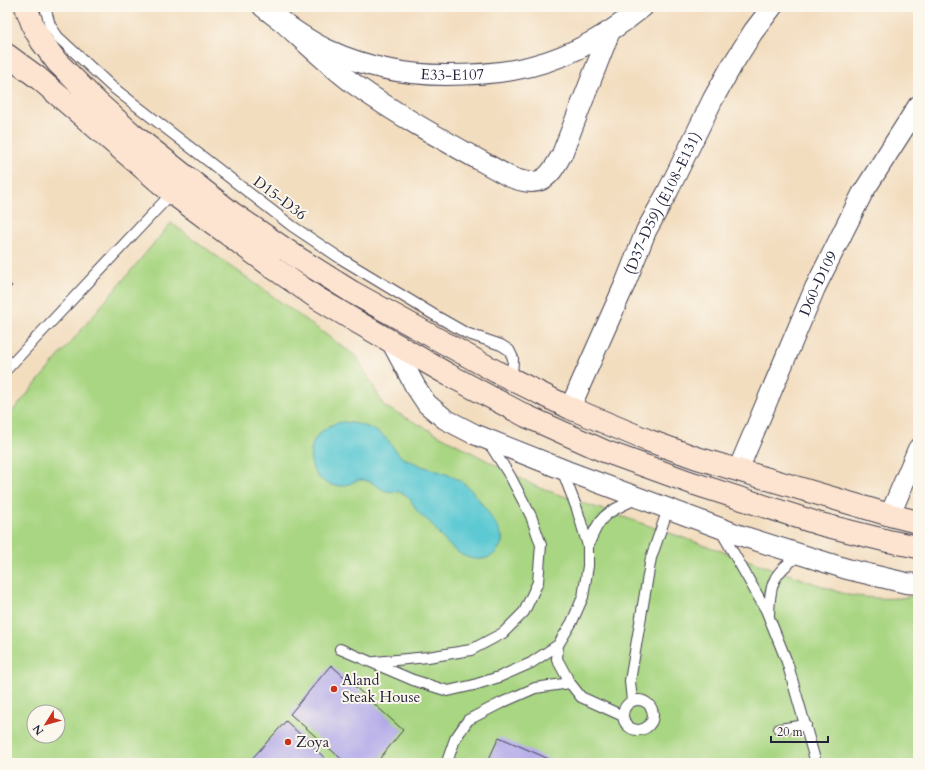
<svg xmlns="http://www.w3.org/2000/svg" width="925" height="770" font-family="Cardo,serif">
	<style>
		.green { fill: #a9d682; stroke: #667c5e; fill-rule: evenodd }
		.water { fill: #5dc9d3; stroke: #407687 }
		.building { fill: #b1a8e8 }
		.lines { fill: none; stroke-linecap: round; stroke-linejoin: round }
		.lane-casing { stroke: #413e4f; stroke-width: 12 }
		.street-casing { stroke: #413e4f; stroke-width: 22 }
		.secondary-casing { stroke: #413e4f; stroke-width: 24 }
		.lane { stroke: #fff; stroke-width: 10 }
		.street { stroke: #fff; stroke-width: 20 }
		.secondary { stroke: #fde4d0; stroke-width: 22 }
		.poi-dot { fill: #c8321e; stroke: #fbf7ec; stroke-width: 1.5 }
		.labels { text-anchor: middle; stroke-width: 4; stroke-linejoin: round; paint-order: stroke }
		.street-label { font-size: 15px; fill: #22223b; stroke: #fbf7ec }
		.poi-label { font-size: 15px; fill: #22223b; stroke: #fbf7ec; text-anchor: start }
	</style>
	<rect width="100%" height="100%" fill="#fbf7ec"/>
	<filter id="ink" filterUnits="userSpaceOnUse"><feTurbulence type="fractalNoise" baseFrequency=".025" numOctaves="2"/><feDisplacementMap in="SourceGraphic" scale="8" xChannelSelector="R" yChannelSelector="G"/><feConvolveMatrix kernelMatrix="1 2 1 2 8 2 1 2 1" color-interpolation-filters="sRGB"/></filter>
	<filter id="wash" filterUnits="userSpaceOnUse"><feTurbulence type="fractalNoise" baseFrequency=".012" numOctaves="4" result="noise"/><feDisplacementMap in="SourceGraphic" scale="16" xChannelSelector="R" yChannelSelector="G"/><feGaussianBlur stdDeviation="0.9" result="paint"/><feColorMatrix in="noise" values="0 0 0 0 0 0 0 0 0 0 0 0 0 0 0 0 0 1.4 0 .05"/><feComposite in="paint" operator="in"/></filter>
	<g filter="url(#wash)">
		<rect width="100%" height="100%" fill="#f3ddbf"/>
		<!-- green -->
		<path class="green" d="M 171,223 L 357,357 L 384,406 L 537,487 L 848,595 C 872,598 894,601 918,595 L 918,763 L 7,763 L 7,418 ZM 34,712 L 58,712 L 58,736 L 34,736 Z"/>
		<!-- water -->
		<path class="water" d="M 343,422 C 359,423 375,428 387,439 C 392,445 396,453 403,458 C 405,459 409,460 411,461 C 416,463 420,466 425,467 C 440,472 457,476 468,487 C 475,493 501,529 502,537 C 503,541 501,545 499,548 C 491,562 474,561 462,555 C 457,552 447,544 443,539 C 436,531 433,523 423,517 C 414,511 413,497 402,493 C 397,491 392,492 387,491 C 378,489 374,481 363,480 C 355,479 349,486 340,486 C 314,486 302,457 317,436 C 324,428 333,423 343,422 Z"/>
		<g id="blocks">
			<!-- building -->
			<path class="building" d="M 7,281 L 12,286 L 7,291 Z
				M 331,665 L 403,730 L 376,763 L 346,763 L 290,714 Z
				M 286,721 L 330,763 L 248,763 Z
				M 499,737 L 558,763 L 487,763 Z"/>
		</g>
	</g>
	<g filter="url(#ink)">
		<use href="#blocks" fill-opacity="0" stroke="#413e4f" stroke-width="1"/>
		<g class="lines">
			<!-- lane casing -->
			<g class="lane-casing">
				<path id="lane" d="M 45,7 L 50,25 L 58,37 L 111,86 L 292,226 L 340,258 L 436,316 L 466,333 L 501,345 L 509,350 L 513,358 L 512,379
					M 7,369 L 172,193
					M 721,531 L 766,610 L 787,662 L 816,763
					M 588,546 C 601,512 607,513 638,498
					M 769,615 C 770,582 773,573 801,554
					M 558,645 L 557,659 L 570,683 L 581,697 L 623,716
					M 340,649 L 413,680 L 448,691 L 474,685 L 499,677 L 531,663 L 558,645 L 572,622 L 583,597 L 588,566 L 588,546 L 577,509 L 562,470
					M 375,662 L 428,657 L 471,650 L 503,633 L 524,612 L 538,582 L 541,545 L 531,516 L 510,476 L 489,443
					M623 715a15 15 0 1 1 30 0a15 15 0 1 1-30 0Z
					M 632,701 L 630,681 L 651,558 L 668,509
					M 779,729 L 806,725
					M 448,759 L 455,739 L 468,720 L 501,703 L 535,688 L 570,683"/>
			</g>
			<!-- street casing -->
			<g class="street-casing">
				<g id="street">
					<path id="s1" d="M 263,7 C 283,23 305,39 328,50 C 365,67 406,75 446,75 C 469,75 491,74 513,70 C 561,62 606,37 643,7"/>
					<path d="M 285,24 C 308,45 330,66 354,84 C 403,119 456,147 508,176 C 538,189 548,181 562,154 L 610,31"/>
					<path d="M 392,343 L 415,386 L 427,404 L 445,419 L 474,434 L 567,471 L 739,535 L 847,569 L 906,583 L 918,584"/>
					<path id="s2" d="M 570,408 L 625,284 L 646,231 L 668,191 L 713,99 L 731,67 L 753,32 L 772,7"/>
					<path id="s3" d="M 738,470 L 815,288 L 862,194 L 918,106"/>
					<path d="M 890,515 L 918,449"/>
				</g>
			</g>
			<!-- secondary casing -->
			<g class="secondary-casing">
				<path id="secondary" d="M 26,7 L 34,28 L 42,42 L 57,62 L 98,103 L 131,133 L 232,213 L 298,258 L 352,292 L 497,372 L 570,408 L 647,440 L 697,458 L 890,515 L 918,522
					M 7,55 L 37,77 L 172,193 L 275,269 L 317,298 L 352,319 L 449,375 L 526,416 L 604,451 L 692,483 L 820,524 L 888,541 L 918,547"/>
			</g>
			<!-- lane -->
			<use href="#lane" class="lane"/>
			<!-- street -->
			<use href="#street" class="street"/>
			<!-- secondary -->
			<use href="#secondary" class="secondary"/>
		</g>
	</g>
	<!-- markers -->
	<g class="poi-dot">
		<circle cx="334" cy="689" r="4"/>
		<circle cx="288" cy="742" r="4"/>
	</g>
	<g class="labels">
		<!-- street labels -->
		<g class="street-label">
			<text dy="5" stroke="none"><textPath href="#s1" startOffset="206">E33-E107</textPath></text>
			<text transform="translate(280 198) rotate(37)" y="5">D15-D36</text>
			<text dy="5" stroke="none"><textPath href="#s2" startOffset="225">(D37-D59) (E108-E131)</textPath></text>
			<text dy="5" stroke="none"><textPath href="#s3" startOffset="203">D60-D109</textPath></text>
		</g>
		<!-- poi labels -->
		<g class="poi-label">
			<text x="342" y="685">Aland<tspan x="342" dy="17">Steak House</tspan></text>
			<text x="296" y="747">Zoya</text>
		</g>
	</g>
	<!-- margin -->
	<rect width="925" height="770" fill="none" stroke="#fbf7ec" stroke-width="24"/>
	<!-- north arrow -->
	<g transform="translate(46 724) rotate(233)"><circle r="19" fill="#fbf7ec" stroke="#a4a2a5"/>
	<path d="M0-3L7 15L0 10L-7 15Z" fill="#c8321e"/>
	<text y="-6" font-size="11" font-weight="bold" text-anchor="middle" fill="#22223b">N</text>
	</g>
	<!-- scale -->
	<path d="M771 736v6h57v-6" fill="none" stroke="#22223b" stroke-width="2"/>
	<text x="777" y="736" font-size="12" fill="#22223b" stroke="#fbf7ec" stroke-width="3" paint-order="stroke">20 m</text>
</svg>
